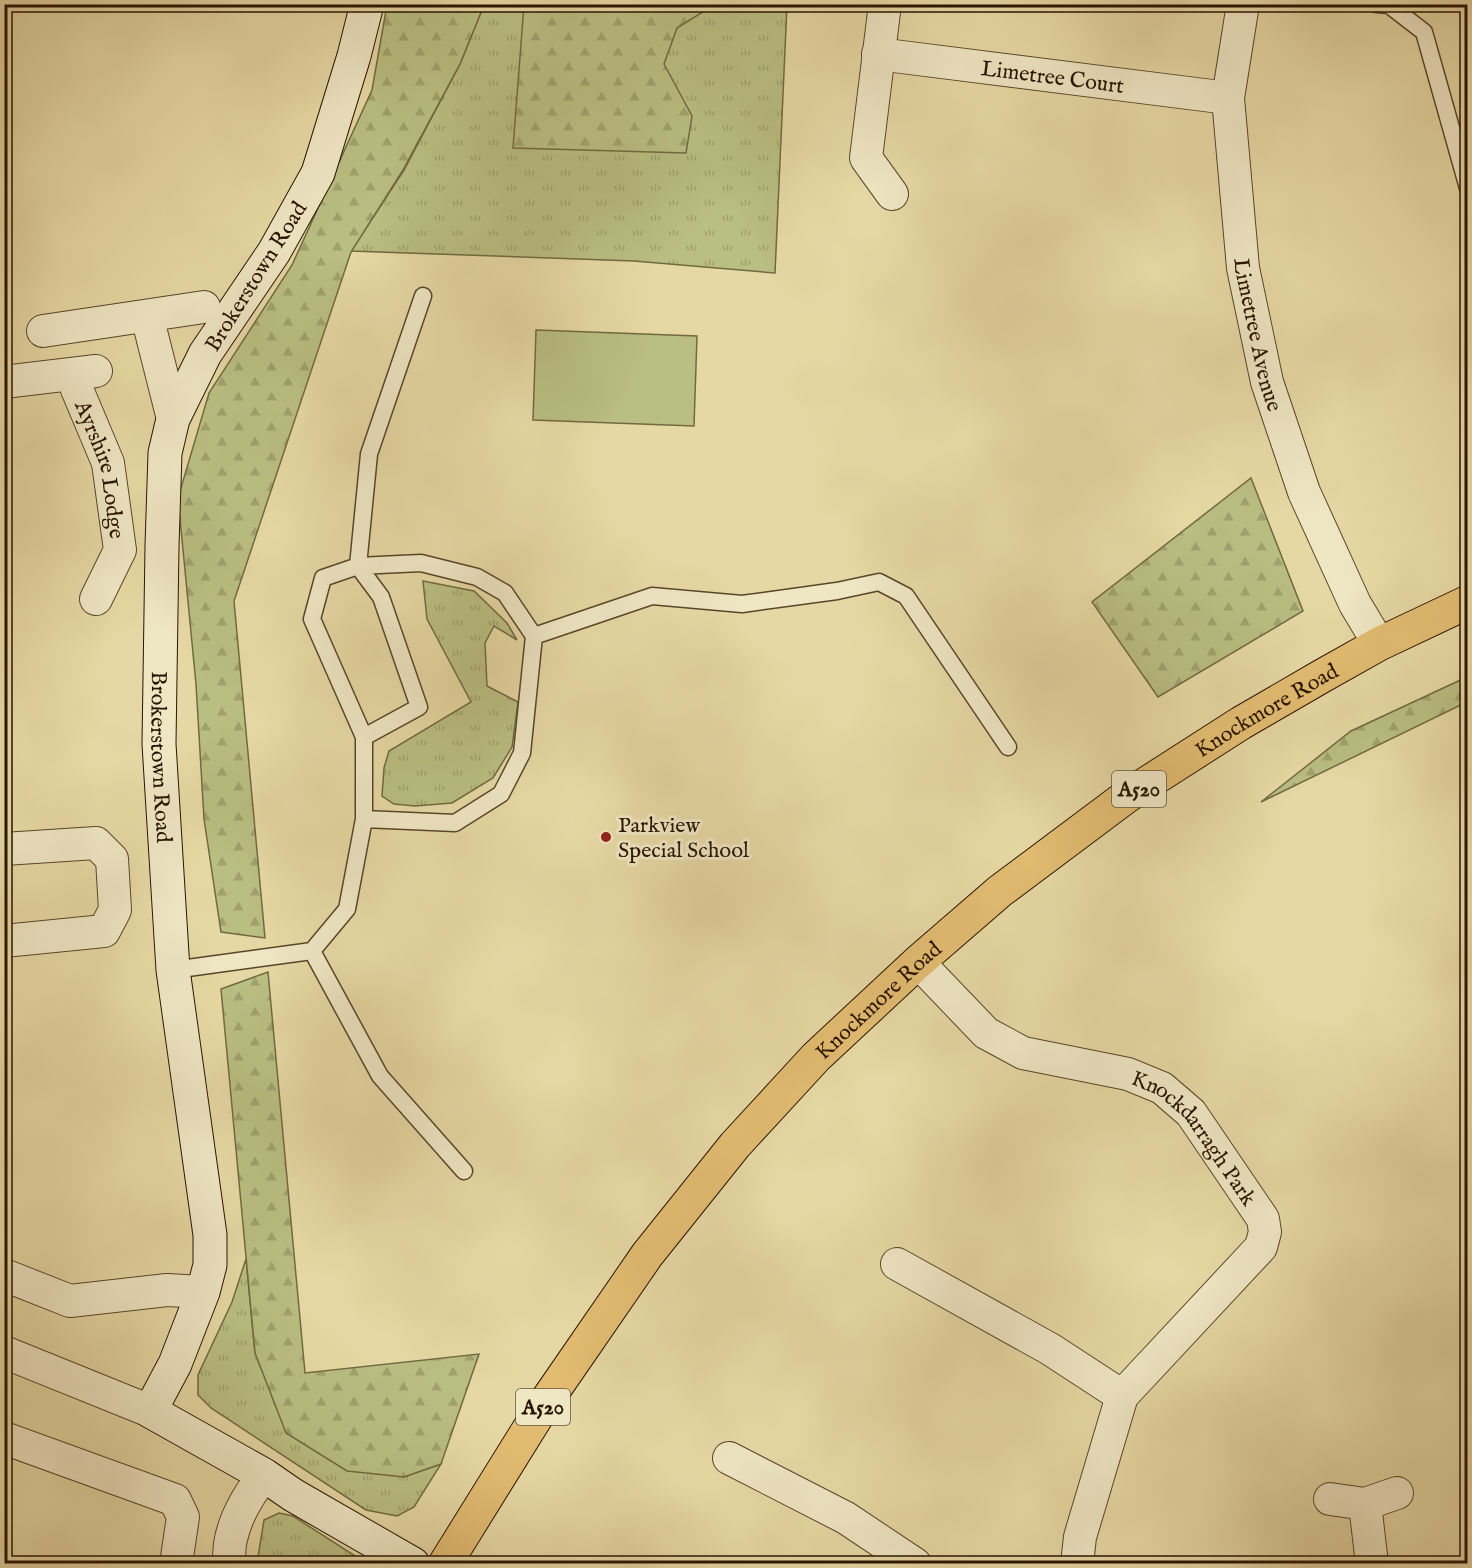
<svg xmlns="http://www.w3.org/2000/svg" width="1472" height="1568" font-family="'IM FELL English',serif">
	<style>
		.grass { fill: url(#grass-tufts); stroke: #716a41; stroke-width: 1.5 }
		.forest { fill: url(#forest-firs); stroke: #716a41; stroke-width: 1.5 }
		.pitch { fill: #b9be82; stroke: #716a41; stroke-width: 1.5 }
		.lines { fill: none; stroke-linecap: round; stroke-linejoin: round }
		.lane-casing { stroke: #584629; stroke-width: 19 }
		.street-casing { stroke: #584629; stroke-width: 34 }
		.secondary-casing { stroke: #291500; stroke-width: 35 }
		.primary-casing { stroke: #291500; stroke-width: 35 }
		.lane { stroke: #efe6c4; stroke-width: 16 }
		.street { stroke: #efe6c4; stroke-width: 32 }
		.secondary { stroke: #efe6c4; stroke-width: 33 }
		.primary { stroke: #e3bc72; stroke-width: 33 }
		.poi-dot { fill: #8f2418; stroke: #efe6c4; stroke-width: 2 }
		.labels { text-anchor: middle; stroke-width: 6; stroke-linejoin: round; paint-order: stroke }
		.shield { fill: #efe6c4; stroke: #64543b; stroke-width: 1.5 }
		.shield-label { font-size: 21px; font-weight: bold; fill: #291500 }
		.street-label { font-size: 22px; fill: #291500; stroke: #efe6c4 }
		.poi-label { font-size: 22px; fill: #291500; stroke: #efe6c4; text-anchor: start }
	</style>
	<defs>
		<pattern id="grass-tufts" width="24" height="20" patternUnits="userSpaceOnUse" patternTransform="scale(1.5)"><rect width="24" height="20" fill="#b9be82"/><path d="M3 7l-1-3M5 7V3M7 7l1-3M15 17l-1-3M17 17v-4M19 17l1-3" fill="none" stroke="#9fa26e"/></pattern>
		<pattern id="forest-firs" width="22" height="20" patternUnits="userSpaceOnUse" patternTransform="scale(1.5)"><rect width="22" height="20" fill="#b9be82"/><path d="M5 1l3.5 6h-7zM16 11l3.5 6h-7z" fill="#9fa26e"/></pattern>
	</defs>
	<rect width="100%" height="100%" fill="#e6d8a4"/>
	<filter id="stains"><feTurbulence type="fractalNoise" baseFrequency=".00333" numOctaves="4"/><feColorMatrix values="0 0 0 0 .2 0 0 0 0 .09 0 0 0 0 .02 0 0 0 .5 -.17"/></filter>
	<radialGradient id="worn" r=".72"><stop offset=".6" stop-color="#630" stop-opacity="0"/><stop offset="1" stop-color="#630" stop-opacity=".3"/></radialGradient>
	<!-- grass -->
	<path class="grass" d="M 484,5 L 787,5 L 775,273 L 634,261 L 351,251 L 404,170 L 460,64 Z
		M 423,581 L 474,591 L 507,623 L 517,640 L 494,626 L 485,643 L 487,686 L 518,702 L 512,747 L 493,778 L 452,803 L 415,806 L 394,804 L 382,796 L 384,768 L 389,751 L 471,702 L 427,619 Z
		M 246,1259 L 255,1353 L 404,1477 L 441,1464 L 414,1507 L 397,1516 L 366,1510 L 211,1408 L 198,1395 L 198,1375 L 232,1302 Z
		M 279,1513 L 293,1516 L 366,1563 L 257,1563 L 264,1520 Z"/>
	<!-- forest -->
	<path class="forest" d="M 387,5 L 484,5 L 460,64 L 403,170 L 351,252 L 234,601 L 265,938 L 221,932 L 204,819 L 196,684 L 178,498 L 209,393 L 292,265 L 372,90 Z
		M 524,5 L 714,5 L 677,28 L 664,64 L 692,116 L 686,153 L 513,148 Z
		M 1251,478 L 1303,611 L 1158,697 L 1092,602 Z
		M 1467,677 L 1467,702 L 1261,802 L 1351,731 Z
		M 268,972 L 305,1373 L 479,1354 L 441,1464 L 404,1477 L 347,1471 L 286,1433 L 255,1353 L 221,989 Z"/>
	<!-- pitch -->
	<path class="pitch" d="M 536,330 L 697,336 L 694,426 L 533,420 Z"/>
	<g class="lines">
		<!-- lane casing -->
		<g class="lane-casing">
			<path id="lane" d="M 1377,4 L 1389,5 L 1424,32 L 1468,188
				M 534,636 L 652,596 L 742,604 L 837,591 L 879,582 L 906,596 L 1008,747
				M 364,737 L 419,707 L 381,597 L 358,566 L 369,454 L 423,296
				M 312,951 L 380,1076 L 464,1171
				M 173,970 L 312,951 L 347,909 L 364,819 L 364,737 L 312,619 L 323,578 L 358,566 L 421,563 L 477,577 L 505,593 L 534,636 L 522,753 L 501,794 L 455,823 L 364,819"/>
		</g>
		<!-- street casing -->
		<g class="street-casing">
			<g id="street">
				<path d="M 885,4 L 866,158 L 892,194"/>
				<path id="s1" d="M 1243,4 L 1228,98 L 1243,268 L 1267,382 L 1304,492 L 1355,604 L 1379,644"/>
				<path id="s2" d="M 878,54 L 1228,98"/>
				<path d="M 147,316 L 173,419"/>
				<path d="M 43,331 L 204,307"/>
				<path id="s3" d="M 71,375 L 108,463 L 120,550 L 96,599"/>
				<path d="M 4,382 L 96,371"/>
				<path d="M 4,849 L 96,843 L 112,859 L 115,910 L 104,931 L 4,941"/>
				<path id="s4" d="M 918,962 L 986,1033 L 1023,1053 L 1128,1074 L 1162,1088 L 1191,1113 L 1263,1219 L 1265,1232 L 1261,1247 L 1122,1396 L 1080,1537 L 1077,1564"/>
				<path d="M 897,1264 L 1050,1349 L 1122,1396"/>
				<path d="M 4,1275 L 70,1301 L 167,1290 L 203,1292"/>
				<path d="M 4,1352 L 150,1411"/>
				<path d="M 4,1438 L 175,1500 L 183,1517 L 176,1564"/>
				<path d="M 729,1458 L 846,1518 L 915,1564"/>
				<path d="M 1330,1499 L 1365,1504 L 1397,1493"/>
				<path d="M 1365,1504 L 1372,1564"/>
				<path d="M 229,1564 C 229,1556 229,1547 231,1539 C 236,1515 249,1494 264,1475"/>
			</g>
		</g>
		<!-- secondary casing -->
		<g class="secondary-casing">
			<g id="secondary">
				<path id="s5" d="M 367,4 L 354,56 L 318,173 L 274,252 L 205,354 L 173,419 L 165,453 L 162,546 L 159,744 L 173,970 L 210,1235 L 210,1265 L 203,1292 L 175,1364 L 150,1411 L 264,1475 L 293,1495 L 413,1564"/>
			</g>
		</g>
		<!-- primary casing -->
		<g class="primary-casing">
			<g id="primary">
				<path id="s6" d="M 445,1564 L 545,1403 L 647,1255 L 735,1145 L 816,1057 L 918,962 L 1000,891 L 1127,796 L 1241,723 L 1322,676 L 1379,644 L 1468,602"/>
			</g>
		</g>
		<!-- lane -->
		<use href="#lane" class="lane"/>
		<!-- street -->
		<use href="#street" class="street"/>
		<!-- secondary -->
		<use href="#secondary" class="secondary"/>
		<!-- primary -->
		<use href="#primary" class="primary"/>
	</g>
	<!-- markers -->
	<circle class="poi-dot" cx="606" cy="837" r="6"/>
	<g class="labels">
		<!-- shield labels -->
		<g class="shield">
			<rect x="1112" y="771" width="54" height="36" rx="4.5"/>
			<rect x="516" y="1389" width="54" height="36" rx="4.5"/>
		</g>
		<g class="shield-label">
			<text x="1139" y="796">A520</text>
			<text x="543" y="1414">A520</text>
		</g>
		<!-- street labels -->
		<g class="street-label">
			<text dy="8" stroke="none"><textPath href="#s2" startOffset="176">Limetree Court</textPath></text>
			<text transform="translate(255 276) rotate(-58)" y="8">Brokerstown Road</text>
			<text dy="8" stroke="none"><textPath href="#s1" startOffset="334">Limetree Avenue</textPath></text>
			<text dy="8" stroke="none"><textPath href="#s3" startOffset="100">Ayrshire Lodge</textPath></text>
			<text dy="8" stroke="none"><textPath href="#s6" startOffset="1200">Knockmore Road</textPath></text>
			<text dy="8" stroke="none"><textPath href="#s5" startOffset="801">Brokerstown Road</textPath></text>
			<text dy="8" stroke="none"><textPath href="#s6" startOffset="714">Knockmore Road</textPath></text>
			<text dy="8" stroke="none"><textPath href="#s4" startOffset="342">Knockdarragh Park</textPath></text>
		</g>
		<!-- poi labels -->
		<g class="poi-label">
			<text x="618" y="832">Parkview<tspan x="618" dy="25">Special School</tspan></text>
		</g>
	</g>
	<!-- margin -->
	<rect width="1472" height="1568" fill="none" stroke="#e6d8a4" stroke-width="24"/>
	<rect x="6" y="6" width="1460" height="1556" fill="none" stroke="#291500" stroke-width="3"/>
	<rect x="12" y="12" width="1448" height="1544" fill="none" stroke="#291500" stroke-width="1.5"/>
	<rect width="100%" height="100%" filter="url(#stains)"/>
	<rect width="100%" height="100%" fill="url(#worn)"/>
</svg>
